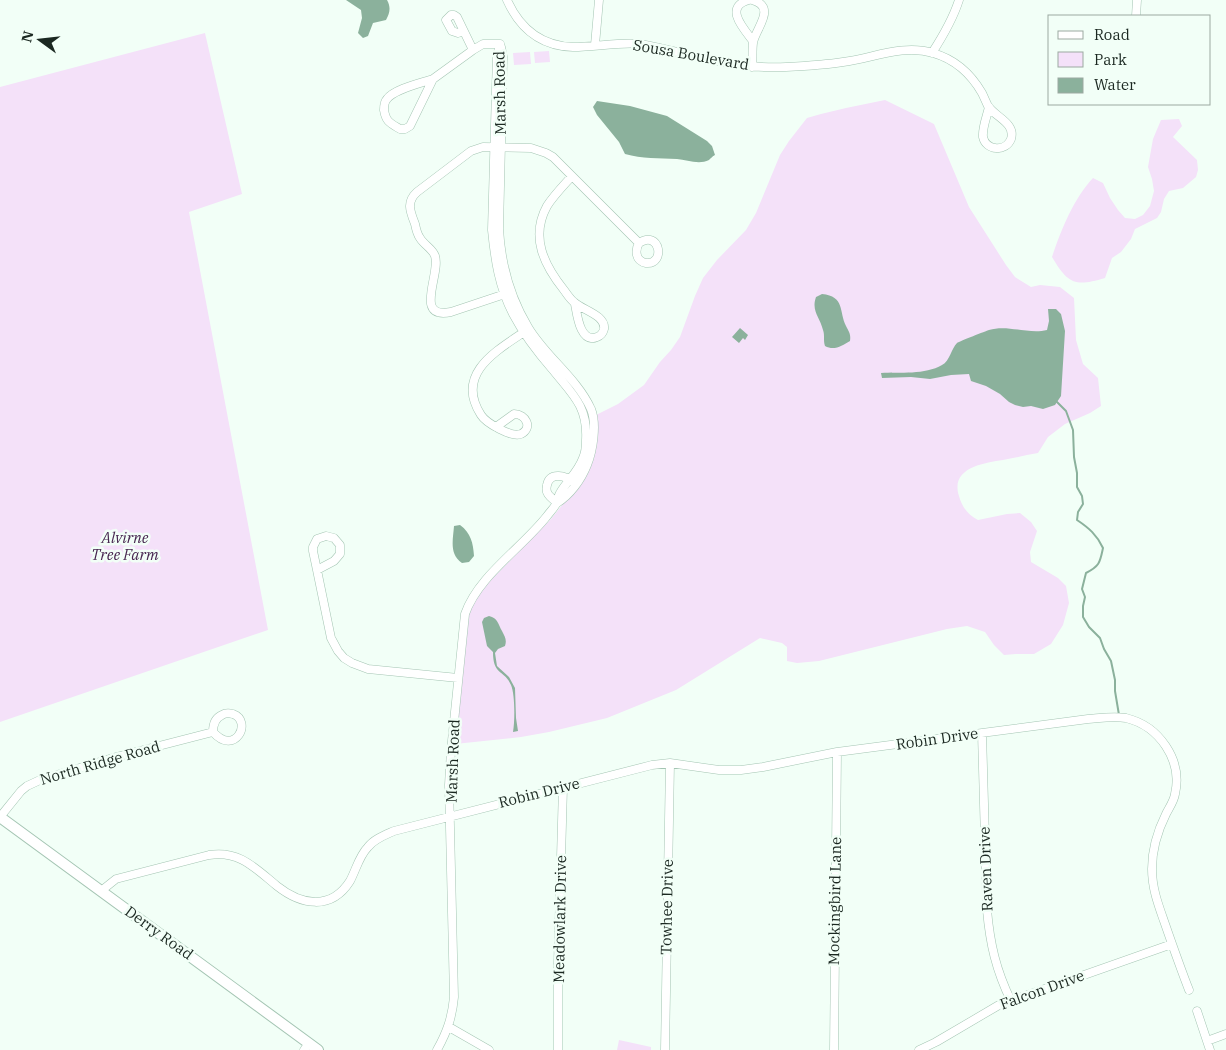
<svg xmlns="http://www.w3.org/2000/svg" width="1226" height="1050" font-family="'IBM Plex Serif',serif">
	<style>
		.green { fill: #f4e1f9 }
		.water { fill: #8bb19c }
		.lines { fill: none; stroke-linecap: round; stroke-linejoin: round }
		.stream { stroke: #8bb19c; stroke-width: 2 }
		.minor-casing { stroke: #a4c5b3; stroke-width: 9 }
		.major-casing { stroke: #a4c5b3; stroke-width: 12 }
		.minor { stroke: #fff; stroke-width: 8 }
		.major { stroke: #fff; stroke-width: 10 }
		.labels { text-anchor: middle; stroke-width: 5; stroke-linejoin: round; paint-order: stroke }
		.street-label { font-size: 15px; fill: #1b2821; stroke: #f2fff7 }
		.park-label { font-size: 15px; font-style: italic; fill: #472650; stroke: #f2fff7 }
	</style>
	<rect width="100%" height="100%" fill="#f2fff7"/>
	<!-- green -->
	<path class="green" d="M 205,33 L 242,194 L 189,212 L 268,630 L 0,722 L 0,87 Z
		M 549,51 L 550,62 L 535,63 L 534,52 Z
		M 530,52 L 531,64 L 514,65 L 513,53 Z
		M 885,100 L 934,124 L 969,207 L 1006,265 L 1015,277 L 1031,287 L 1040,285 L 1060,287 L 1074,298 L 1076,340 L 1083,364 L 1098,378 L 1101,406 L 1090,413 L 1065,424 L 1048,437 L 1038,453 C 1026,455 1014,458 1003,460 C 983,463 950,468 959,496 C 962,507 968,515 978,520 L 1007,514 L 1020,513 L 1031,522 L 1037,531 L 1030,552 L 1031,562 L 1058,578 L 1066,586 L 1069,603 L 1063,625 L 1051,644 L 1034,654 L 1016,654 L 1004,655 L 994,645 L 985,632 L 967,626 L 947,629 L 819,661 L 797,663 L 787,661 L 787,647 L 782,643 L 760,638 L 676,690 L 607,718 L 549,732 L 521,737 L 455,744 L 469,611 L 473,601 L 490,581 L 551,519 L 567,499 L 593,458 L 596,447 L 597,435 L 596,415 L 618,404 L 644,385 L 660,362 L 671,350 L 680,337 L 695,296 L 703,278 L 717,260 L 746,230 L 756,213 L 780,155 L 789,141 L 807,118 L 821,114 L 846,108 Z
		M 1179,119 L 1182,126 L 1173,137 L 1197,160 L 1198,170 L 1196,177 L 1183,188 L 1169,191 L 1164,199 L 1161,212 L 1157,218 L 1135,229 L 1131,239 L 1121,252 L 1112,258 L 1105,278 C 1075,287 1068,284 1052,257 C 1061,230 1074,198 1093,178 L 1103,183 L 1110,198 L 1118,210 L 1125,218 L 1135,219 L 1143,215 L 1150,206 L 1154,191 L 1152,179 L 1148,167 L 1153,139 L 1161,120 Z
		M 619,1040 L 651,1047 L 651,1050 L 617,1050 Z"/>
	<!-- water -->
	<path class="water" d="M 346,0 L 387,0 C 391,7 390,13 386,20 L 373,23 L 368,36 L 363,38 L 358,33 L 362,18 L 361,10 Z
		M 597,101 L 630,106 L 667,116 L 707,141 L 712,146 L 715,155 C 714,155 710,159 709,160 C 699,165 687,160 677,159 C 659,158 642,159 625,154 L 619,142 L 597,115 L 593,107 Z
		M 822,294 C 845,296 839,312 846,326 C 849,332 851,334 850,341 C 842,346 834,351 825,346 C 823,341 825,335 823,330 C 820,317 811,311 816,297 Z
		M 1048,309 L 1056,309 L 1061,314 L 1065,331 L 1061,396 L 1055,405 L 1043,409 L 1031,406 L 1023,407 L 1015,405 L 1009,402 L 1000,394 L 986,386 L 971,381 L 969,374 L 951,375 L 930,379 L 911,377 L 882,378 L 881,373 C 900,372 925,375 942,365 C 950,361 951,349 957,343 C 960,341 986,331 989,330 C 1008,324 1029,335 1047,330 L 1049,321 Z
		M 740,328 L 748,335 L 745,340 L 743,338 L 739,343 L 732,337 Z
		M 460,525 C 471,533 473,543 474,556 L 469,562 L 462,563 C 449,554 453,540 454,526 Z
		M 489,616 C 498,618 498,624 502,631 C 505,637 507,640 505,646 L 498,649 L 495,653 L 497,666 L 509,677 L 515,688 L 516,718 L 518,731 L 513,732 C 515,721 515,694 511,685 C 504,669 493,676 493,652 L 487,646 L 482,622 L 484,618 Z"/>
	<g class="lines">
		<!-- stream -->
		<path class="stream" d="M 1057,402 L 1066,411 L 1073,430 L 1074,457 L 1077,473 L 1077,487 L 1082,496 L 1083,504 L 1078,512 L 1077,520 C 1089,528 1097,535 1103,548 C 1100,562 1100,566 1086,573 L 1082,589 L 1085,597 L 1083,606 L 1083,617 L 1089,627 L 1100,638 L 1104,649 L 1111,661 L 1115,680 L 1115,691 L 1119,715"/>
		<!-- minor casing -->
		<g class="minor-casing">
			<path id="minor" d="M 507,0 C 520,29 541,46 573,47 C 596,47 618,42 640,44 C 668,49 694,57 722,62 C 743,66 765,68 786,67 C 805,66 824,65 843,62 C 873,58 903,44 933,53 C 954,59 971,74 982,93 C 984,97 986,102 988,106 C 995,117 1016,123 1011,139 C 1006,152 986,151 983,137 C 982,128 987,116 989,107
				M 749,0 C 723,7 744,29 753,41
				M 752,0 C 778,7 755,29 753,43 C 752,50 753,59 752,67
				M 1136,16 L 1137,0
				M 463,30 L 458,33 L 452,31 L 446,20 L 451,15 L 454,15 L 457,17 L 473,50
				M 595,45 L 599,0
				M 501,47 L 503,57 L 499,229 C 501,264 510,297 528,327 C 545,356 577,378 591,409 C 597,424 593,450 587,465 C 581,480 570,495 557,503
				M 932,53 C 943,36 953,19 959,0
				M 433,79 C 421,83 394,89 387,99 C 384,102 384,106 384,110 C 386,122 390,123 400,129 L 405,129 L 410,126 L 433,79 L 473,50 L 483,44 L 500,44
				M 572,176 C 564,185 554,195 547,206 C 530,237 544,265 564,290 C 567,294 570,299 574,302 C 582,310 606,315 604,329 C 603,333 600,336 597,337 C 580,344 577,314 575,304
				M 511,292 L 451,312 C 413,320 441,274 435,256 C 433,249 424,245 420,238 C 417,234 416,229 415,224 C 410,211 406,202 417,192 L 471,151 L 483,147 L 531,148 L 546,153 L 553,157 L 639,243 C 660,229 666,265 646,263 C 635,261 635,250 639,243
				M 496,427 L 514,414 C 526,414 533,428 521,434 C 512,438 486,423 481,415 C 454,373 498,350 527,330
				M 557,503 C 554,500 550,497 548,494 C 546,491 546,489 547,485 C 550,471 566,476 574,482
				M 317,570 L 334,561 L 340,554 L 340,545 L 334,538 L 326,536 L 317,539 L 313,547 L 313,551 L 317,570 L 331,638 L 338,651 L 344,658 L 352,663 L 368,669 L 458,678
				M 982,733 L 987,910 C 990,944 996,970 1011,1001
				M 0,817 L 21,791 L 27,786 L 40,780 L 116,757 L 213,732 C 235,757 253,721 233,714 C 229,713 225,713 222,715 C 215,718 213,725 213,732
				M 101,891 L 116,879 L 209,855 C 239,850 255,868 277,886 C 301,905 331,911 350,881 C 356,870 359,856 368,847 C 374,839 385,835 394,831 L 652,765 L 670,763 L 719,770 L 741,770 L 763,767 L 837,752 L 1088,719 C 1101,718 1113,716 1126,718 C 1159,726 1183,760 1175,794 C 1174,801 1169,808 1166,814 C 1157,832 1152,850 1152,869 C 1152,888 1158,904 1164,921 C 1172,944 1180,967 1189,990
				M 1197,1011 L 1210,1050
				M 449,1027 L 489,1050
				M 1207,1041 L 1226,1034
				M 304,1050 L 309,1043
				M 437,1050 C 447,1032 452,1018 454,997 L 449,785 L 451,751 L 465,614 C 478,576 522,548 547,516 C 550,512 554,508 556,504 C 558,500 558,496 560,493 C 567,481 578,472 583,458 C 586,452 586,446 586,440 C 588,406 572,394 553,370 C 538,353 524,335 513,314 C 499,287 495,260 492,230 L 497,56 L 500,44
				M 558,1050 L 558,964 L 563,787
				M 665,1050 L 670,763
				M 834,1050 L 837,752
				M 919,1050 L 936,1042 L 999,1005 L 1172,944"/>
		</g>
		<!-- major casing -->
		<g class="major-casing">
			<path id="major" d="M 0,817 L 318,1050"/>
		</g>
		<!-- minor -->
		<use href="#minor" class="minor"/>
		<!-- major -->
		<use href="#major" class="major"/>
	</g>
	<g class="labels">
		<!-- street labels -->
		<g class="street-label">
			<text transform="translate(691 55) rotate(10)" y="5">Sousa Boulevard</text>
			<text transform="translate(500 93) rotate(-91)" y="5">Marsh Road</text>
			<text transform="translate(937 739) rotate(-8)" y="5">Robin Drive</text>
			<text transform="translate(453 761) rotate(-88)" y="5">Marsh Road</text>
			<text transform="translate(100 763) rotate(-16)" y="5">North Ridge Road</text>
			<text transform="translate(539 793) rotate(-14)" y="5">Robin Drive</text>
			<text transform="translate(986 869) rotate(-92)" y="5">Raven Drive</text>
			<text transform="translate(835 901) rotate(-89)" y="5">Mockingbird Lane</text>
			<text transform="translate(667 907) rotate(-89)" y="5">Towhee Drive</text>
			<text transform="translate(560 919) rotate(-89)" y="5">Meadowlark Drive</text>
			<text transform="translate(159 933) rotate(36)" y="5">Derry Road</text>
			<text transform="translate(1042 990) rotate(-20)" y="5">Falcon Drive</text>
		</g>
		<!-- park labels -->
		<g class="park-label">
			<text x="125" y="543">Alvirne<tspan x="125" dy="17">Tree Farm</tspan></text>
		</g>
	</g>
	<!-- legend -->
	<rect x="1048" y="15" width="162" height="90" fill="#f2fff7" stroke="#9ca9a1"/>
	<rect x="1058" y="31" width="25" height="8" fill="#ffffff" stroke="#9ca9a1"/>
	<text x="1094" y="40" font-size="15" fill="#1b2821">Road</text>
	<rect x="1058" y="52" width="25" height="15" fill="#f4e1f9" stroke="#9ca9a1"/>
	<text x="1094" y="65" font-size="15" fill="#1b2821">Park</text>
	<rect x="1058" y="78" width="25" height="15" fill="#8bb19c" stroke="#9ca9a1"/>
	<text x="1094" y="90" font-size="15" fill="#1b2821">Water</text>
	<!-- north arrow -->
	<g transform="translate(40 40) rotate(285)" stroke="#f2fff7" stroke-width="4" paint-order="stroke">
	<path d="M0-4L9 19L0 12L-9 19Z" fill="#1b2821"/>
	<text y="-8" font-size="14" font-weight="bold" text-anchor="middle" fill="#1b2821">N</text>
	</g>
</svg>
